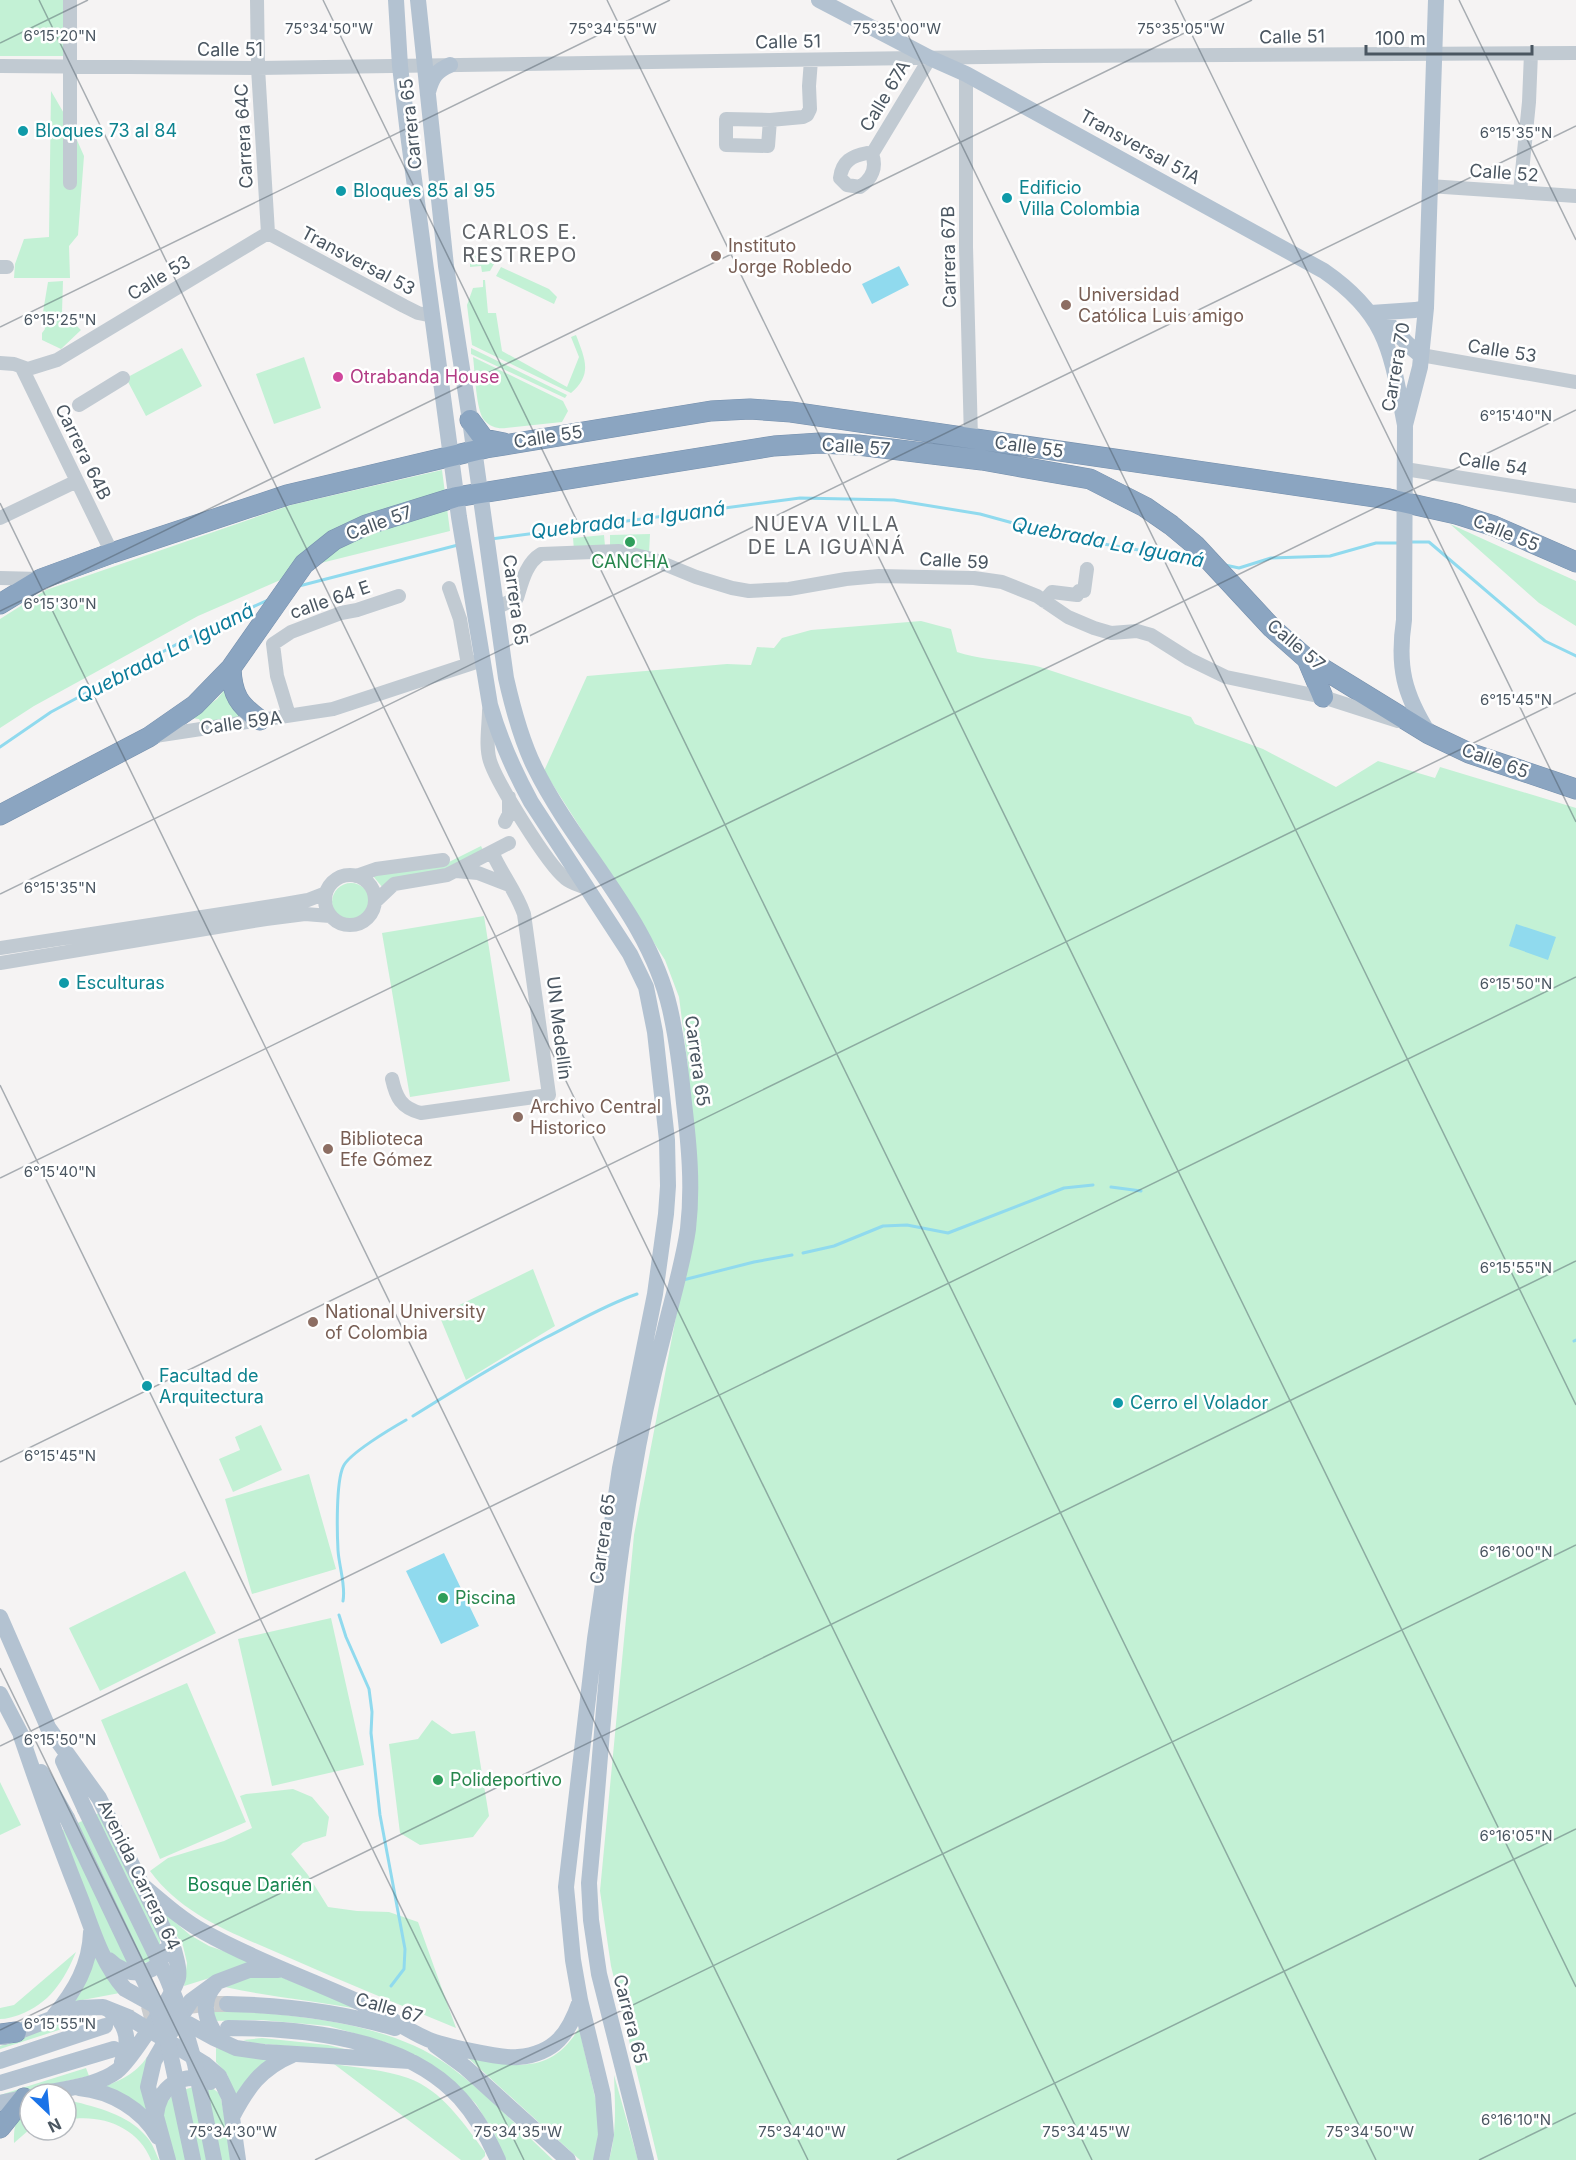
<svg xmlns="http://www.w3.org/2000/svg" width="1576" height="2160" font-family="Inter,sans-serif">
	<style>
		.green { fill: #c3f1d5 }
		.water { fill: #90daee }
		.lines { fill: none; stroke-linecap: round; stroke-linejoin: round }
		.stream { stroke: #90daee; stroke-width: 3 }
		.major-tunnel { stroke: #caccce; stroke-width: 16; stroke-dasharray: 16 8; stroke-linecap: butt }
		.highway-casing { stroke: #7690ad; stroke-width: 21 }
		.minor { stroke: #c1cad2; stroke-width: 14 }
		.major { stroke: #b3c2d1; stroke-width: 16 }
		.highway { stroke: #8ba5c1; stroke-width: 20 }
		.major-bridge { stroke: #b3c2d1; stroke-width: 16 }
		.ticks { fill: none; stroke: #4a5661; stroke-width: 1.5; stroke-opacity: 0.45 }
		.culture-dot { fill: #0f9aa8; stroke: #fff; stroke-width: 2 }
		.education-dot { fill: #8d6e63; stroke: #fff; stroke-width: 2 }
		.hotel-dot { fill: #d1479c; stroke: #fff; stroke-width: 2 }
		.leisure-dot { fill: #2e9e5b; stroke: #fff; stroke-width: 2 }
		.labels { text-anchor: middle; stroke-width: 5; stroke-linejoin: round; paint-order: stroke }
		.street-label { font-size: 18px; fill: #4a5661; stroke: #fff }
		.culture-label { font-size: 18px; fill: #0d838f; stroke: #fff; text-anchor: start }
		.education-label { font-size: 18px; fill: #785e54; stroke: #fff; text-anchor: start }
		.hotel-label { font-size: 18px; fill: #b23c85; stroke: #fff; text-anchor: start }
		.leisure-label { font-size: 18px; fill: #27864d; stroke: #fff; text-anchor: start }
		.park-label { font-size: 18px; fill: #17864f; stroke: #fff }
		.neighbourhood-label { font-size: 20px; letter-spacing: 1.5px; fill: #5f6368; stroke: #fff }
		.water-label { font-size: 20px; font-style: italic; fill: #0c7c9b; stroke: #fff }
		.ticks-label { font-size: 15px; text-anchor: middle; fill: #4a5661; stroke: #fff; stroke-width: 5; stroke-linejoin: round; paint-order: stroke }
	</style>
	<rect width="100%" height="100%" fill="#f5f3f3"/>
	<!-- green -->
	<path class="green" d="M 0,0 L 65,0 L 65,56 L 0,56 Z
		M 51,91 L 69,122 L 84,156 L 78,235 L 69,246 L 70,278 L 14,278 L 15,264 L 24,239 L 49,237 Z
		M 470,253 L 494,264 L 490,271 L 482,272 L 481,266 L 470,267 Z
		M 501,267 L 549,289 L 557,297 L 554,304 L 496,276 Z
		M 483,280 L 485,280 L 488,313 L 496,313 L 502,351 L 567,387 L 579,357 L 571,337 L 576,335 C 585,359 593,374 571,393 L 472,345 L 467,305 L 473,288 L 483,287 Z
		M 63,281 L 62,312 L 81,330 L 61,349 L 42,340 L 42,333 L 45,329 L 42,318 L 48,282 Z
		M 182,348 L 202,386 L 146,416 L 126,378 Z
		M 471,348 L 567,395 L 565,398 L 471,354 Z
		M 304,357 L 321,408 L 274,424 L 256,374 Z
		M 473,357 L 563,401 L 568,411 L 562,422 L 506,428 C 498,429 490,427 484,420 C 476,410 475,372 473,357 Z
		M 442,470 L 450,531 L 317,564 L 198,616 L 34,706 L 0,728 L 0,619 L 46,590 L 291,505 Z
		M 1450,524 L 1576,581 L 1576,626 L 1539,603 Z
		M 650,534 L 649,553 L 610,548 L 610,535 Z
		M 604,535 L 605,546 L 574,550 L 573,538 Z
		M 921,621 L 951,629 L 957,652 C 984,661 1013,660 1040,667 L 1191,717 L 1195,724 L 1263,749 L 1336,787 L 1378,761 L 1435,778 L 1440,767 L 1576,808 L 1576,2160 L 658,2160 L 611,1966 L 600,1891 L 634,1535 L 685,1270 L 688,1067 L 679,997 L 665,960 L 544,771 L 587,676 L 727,664 L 751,665 L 757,647 L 774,648 L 782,638 L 811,630 Z
		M 226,688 L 246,716 L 202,725 L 199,719 L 191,718 L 217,699 Z
		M 481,846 L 484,852 L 446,873 L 383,888 L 373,876 L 443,865 Z
		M332 902a19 19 0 1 1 38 0a19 19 0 1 1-38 0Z
		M 484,916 L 510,1081 L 410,1097 L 382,933 Z
		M 533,1269 L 555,1326 L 466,1380 L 439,1315 Z
		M 261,1425 L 282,1470 L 233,1492 L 219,1459 L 240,1450 L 235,1437 Z
		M 309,1474 L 336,1569 L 252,1594 L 225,1499 Z
		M 185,1571 L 216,1633 L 100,1691 L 69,1628 Z
		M 331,1618 L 364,1765 L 272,1786 L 238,1639 Z
		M 187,1683 L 246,1822 L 160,1859 L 101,1720 Z
		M 432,1720 L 452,1734 L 475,1731 L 489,1816 L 473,1837 L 420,1845 L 400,1833 L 389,1744 L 418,1739 Z
		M 0,1782 L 21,1825 L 0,1835 Z
		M 293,1789 L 312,1797 L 329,1817 L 326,1836 L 303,1843 L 291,1854 L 308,1875 L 328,1907 L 357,1911 L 389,1912 L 418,1922 L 456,2028 C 401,2005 346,1983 292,1959 C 241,1936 184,1918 150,1871 L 168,1858 L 224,1841 L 252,1828 L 240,1796 L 246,1794 Z
		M 101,1812 L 160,1937 L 160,1950 L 152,1961 L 128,1967 L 107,1951 L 61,1831 Z
		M 162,1911 L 190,1935 L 209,1946 L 258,1963 L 184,1986 L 187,1963 L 183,1946 Z
		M 76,1952 C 64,1981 49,2004 19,2015 C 12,2017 7,2019 0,2019 L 0,2008 L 14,2005 Z
		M 98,1955 L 125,1992 L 72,2002 L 92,1956 Z
		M 253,1976 L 281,1977 L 359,2009 C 315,2001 270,1997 225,1987 Z
		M 211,2010 C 286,2014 385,2020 448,2065 C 486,2093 519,2128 553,2160 L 505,2160 L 495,2135 L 476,2104 L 459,2087 L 388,2043 L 329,2026 L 261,2020 L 213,2021 Z
		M 66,2020 L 68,2027 L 0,2049 L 0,2046 Z
		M 579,2028 L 599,2114 L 599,2130 L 594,2160 L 580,2160 L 466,2056 C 512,2067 551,2076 579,2028 Z
		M 262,2038 L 328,2045 L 357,2052 L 253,2043 L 243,2040 Z
		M 216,2048 L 274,2060 L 235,2097 L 227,2074 L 216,2062 Z
		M 147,2057 L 148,2111 L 101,2088 C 120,2080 135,2075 147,2057 Z
		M 334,2064 C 358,2068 385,2070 408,2078 C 442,2090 464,2124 485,2152 L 485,2156 L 481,2160 L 461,2160 Z
		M 86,2068 L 89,2076 L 0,2096 L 0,2095 Z
		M 614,2075 L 638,2160 L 609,2160 C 617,2132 615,2104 614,2075 Z
		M 196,2086 L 211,2087 L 220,2094 L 233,2160 L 173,2160 L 162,2109 L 174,2093 Z
		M 72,2101 C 96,2107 128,2115 145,2135 C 152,2142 155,2151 159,2160 L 151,2160 C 138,2126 99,2113 66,2120 L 66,2102 Z
		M 28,2107 L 30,2107 L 30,2129 L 14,2143 C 14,2125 15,2120 28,2107 Z"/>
	<!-- water -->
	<path class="water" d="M 899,266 L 909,285 L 872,304 L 862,284 Z
		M 1516,924 L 1556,937 L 1548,960 L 1509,946 Z
		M 444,1553 L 479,1626 L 441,1644 L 406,1571 Z"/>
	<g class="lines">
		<!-- stream -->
		<path class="stream" d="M 491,539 L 800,498 L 894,500 L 980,514 L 1068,538 L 1198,560
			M 1411,542 L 1429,542 L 1545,641 L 1576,656
			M 1225,565 L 1239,568 L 1271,558 L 1330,556 L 1376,543 L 1398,543
			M 299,586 L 458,545
			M 0,747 L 51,712 L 205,629 L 268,600
			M 1111,1187 L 1141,1191
			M 803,1253 L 834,1246 L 883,1226 L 907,1225 L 948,1233 L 1064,1188 L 1093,1185
			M 683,1280 L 754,1262 L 792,1255
			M 1574,1341 L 1576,1340
			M 413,1416 C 456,1389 500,1362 545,1338 C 575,1323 605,1305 637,1294
			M 343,1601 C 346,1585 339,1567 338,1550 C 337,1531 336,1483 343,1467 C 348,1454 392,1428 406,1420
			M 339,1615 L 346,1637 L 369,1689 L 372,1712 L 371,1733 L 380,1815 L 405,1949 L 404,1969 L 391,1986"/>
		<!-- major-tunnel -->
		<path class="major-tunnel" d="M 120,2022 C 156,2011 189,2003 227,2004"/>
		<!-- highway casing -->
		<g class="highway-casing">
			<path id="highway" d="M 470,420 L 484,439 L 504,443
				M 0,604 L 41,579 L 112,553 L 287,495 L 486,448 L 711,411 L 750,409 L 791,412 L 1389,499 L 1456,514 L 1494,526 L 1576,562
				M 1307,659 L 1323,697
				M 231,668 C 232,695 239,705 260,720
				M 0,815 L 149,737 L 195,705 L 231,668 L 304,564 L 334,540 L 366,525 L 456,497 L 774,446 L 820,443 L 858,445 L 982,460 L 1090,479 L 1145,507 L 1171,525 L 1195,545 L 1272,628 L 1307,659 L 1429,734 L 1469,753 L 1576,789
				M 0,2034 L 16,2032
				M 0,2128 L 24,2098"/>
		</g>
		<!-- minor -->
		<path class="minor" d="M 257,0 L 258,68 L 268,233
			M 0,66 L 258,68 L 1044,56 L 1576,53
			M 966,74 L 966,247 L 971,439
			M 770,120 L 768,146 L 726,145 L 726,119 L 770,120 L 803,117 L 807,115 L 810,109 L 809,86 L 811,60
			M 867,153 L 872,154 C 877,167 872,179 860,187 L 847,185 L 840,178 C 842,161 852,156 867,153 Z
			M 872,154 L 930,58
			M 70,183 L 70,0
			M 1429,186 L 1576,196
			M 1520,192 L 1529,102 L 1531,53
			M 268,233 L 404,306 L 418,313 L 433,316
			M 0,267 L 7,267
			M 1421,355 L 1576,382
			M 0,363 L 14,364 L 28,369 L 57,360 L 268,233
			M 22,368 L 112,553
			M 79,405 L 123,378
			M 1405,469 L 1576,496
			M 0,518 L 77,481
			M 0,578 L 41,579
			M 449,588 L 460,619 L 467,659
			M 1044,601 L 1052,592 L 1077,595 L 1079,591 L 1084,591 L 1087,569
			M 496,608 L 517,598 C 522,582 526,563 541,554 L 619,551 L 652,559 L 696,577 L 732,588 L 749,591 L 789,589 L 846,579 L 879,576 L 974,578 L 1002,582 L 1037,596 L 1068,617 L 1094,628 L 1111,633 L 1137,631 L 1151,635 L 1189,659 L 1226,677 L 1323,697 L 1398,721
			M 489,710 C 489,726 485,746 490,761 C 497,783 548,865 565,878 C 571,883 579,885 586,888
			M 288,712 L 277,676 L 273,644 L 291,632 L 341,613 L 357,610 L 399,596
			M 155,736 L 333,709 L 482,660
			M 505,822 L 509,814 L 509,797
			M 456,871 L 478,873 L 509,885
			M325 900a25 25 0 1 1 50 0a25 25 0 1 1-50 0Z
			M 356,876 L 376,869 L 443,860
			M 375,902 L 394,884 L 447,875 L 509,843
			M 0,948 L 285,904 L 308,900 L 326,893
			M 0,963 L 266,919 L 305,914 L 330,916
			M 392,1079 C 396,1097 401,1108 421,1113 L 549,1095 L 524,914 C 516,891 501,873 492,852"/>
		<!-- major -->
		<path class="major" d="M 396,0 L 400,66 L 408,134 L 459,517 L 490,705 C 500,740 514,771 531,802 L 630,954 L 646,987 L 655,1032 L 667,1140 L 668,1186 L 666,1214 L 655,1294 L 620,1468 L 595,1639 L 566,1887 L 573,1960 L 580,2000 L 603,2095 L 606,2135 L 601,2160
			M 418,0 L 446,266 L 470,420 L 506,678 C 513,709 521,740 535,768 C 576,851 649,917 670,1009 C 677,1040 681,1072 684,1103 C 689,1145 693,1186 688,1229 C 683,1264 672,1299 664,1333 C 651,1382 640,1432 632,1481 C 608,1614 602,1749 589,1883 L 591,1920 L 599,1974 L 646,2160
			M 819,0 L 930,58 L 966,74 L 1324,271 C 1389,316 1391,353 1405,425
			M 428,92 C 432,77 436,71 450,65
			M 1371,313 L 1415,310 L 1426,308
			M 1374,315 C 1394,323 1403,344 1421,355
			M 1429,734 C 1404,694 1397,667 1404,620 L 1405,425 L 1420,367 L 1426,308 L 1436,0
			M 0,1617 L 51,1734
			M 0,1694 L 26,1744
			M 21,1736 C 40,1792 60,1847 82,1902 C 93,1932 103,1965 125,1989 L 214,2038 L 236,2048 L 264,2052 L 410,2061
			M 63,1761 L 85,1809
			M 41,1772 L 67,1818
			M 142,1885 C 162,1902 181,1919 204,1932 C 254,1960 309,1979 361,2003 C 383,2013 403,2028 425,2038 C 438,2045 502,2059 518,2057 C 555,2054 569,2033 580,2001
			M 109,1960 C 125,1977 158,1979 164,1951
			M 215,1985 C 199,2003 206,2023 220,2040
			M 227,2004 C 284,2005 340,2012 395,2028
			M 110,2011 C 128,2024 130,2043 122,2062
			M 54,2016 C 75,1991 90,1965 91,1932
			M 228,2028 C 303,2028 406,2038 460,2098 C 476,2116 488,2137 498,2160
			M 4,2037 L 80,2008 L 103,2007 L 128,2017 L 205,2064 L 219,2076 L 229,2097 L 238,2160
			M 435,2045 L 465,2067 L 568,2160
			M 0,2061 L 105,2026
			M 0,2083 L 114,2049
			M 79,2088 C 111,2091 142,2109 158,2137
			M 41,2094 C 65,2088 97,2086 117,2071 C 131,2060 173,1995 178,1978 C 180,1968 176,1959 174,1950 L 99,1798 L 47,1726
			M 0,2103 L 28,2097
			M 156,2115 C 159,2087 182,2070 210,2082
			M 232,2117 C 247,2088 261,2068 292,2055
			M 168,2160 L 148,2087 L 154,2061 L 172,2030 L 191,2001 L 217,1982 L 249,1970 L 278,1970"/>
		<!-- highway -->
		<use href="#highway" class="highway"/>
		<!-- major-bridge -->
		<path class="major-bridge" d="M 85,1809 L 167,1978 L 179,2008 L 195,2064 L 214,2160
			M 67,1818 L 154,2001 L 168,2043 L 193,2160"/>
	</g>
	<!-- ticks -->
	<path class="ticks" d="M 39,0 L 1092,2160M 323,0 L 1376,2160M 607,0 L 1576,1987M 891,0 L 1576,1405M 1175,0 L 1576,822M 1459,0 L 1576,240M 0,43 L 88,0M 0,327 L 670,0M 0,503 L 808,2160M 0,611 L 1252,0M 0,894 L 1576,126M 0,1085 L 524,2160M 0,1178 L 1576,410M 0,1462 L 1576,693M 0,1668 L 240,2160M 0,1746 L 1576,977M 0,2030 L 1576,1261M 315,2160 L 1576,1545M 897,2160 L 1576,1829M 1479,2160 L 1576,2113"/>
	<!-- markers -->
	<g class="culture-dot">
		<circle cx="23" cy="131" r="6"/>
		<circle cx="341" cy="191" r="6"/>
		<circle cx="1007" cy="198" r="6"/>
		<circle cx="64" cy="983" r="6"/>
		<circle cx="147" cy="1386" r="6"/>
		<circle cx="1118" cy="1403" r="6"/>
	</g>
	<g class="education-dot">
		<circle cx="716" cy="256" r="6"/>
		<circle cx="1066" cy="305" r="6"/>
		<circle cx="518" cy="1117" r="6"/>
		<circle cx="328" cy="1149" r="6"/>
		<circle cx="313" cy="1322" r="6"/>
	</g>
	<circle class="hotel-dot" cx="338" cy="377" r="6"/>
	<g class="leisure-dot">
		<circle cx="630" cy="542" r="6"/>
		<circle cx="443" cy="1598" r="6"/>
		<circle cx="438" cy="1780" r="6"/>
	</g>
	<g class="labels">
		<!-- street labels -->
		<g class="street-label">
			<text transform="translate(1292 37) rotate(-1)" y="6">Calle 51</text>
			<text transform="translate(788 42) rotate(-1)" y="6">Calle 51</text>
			<text x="230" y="56">Calle 51</text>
			<text transform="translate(885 96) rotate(-59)" y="6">Calle 67A</text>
			<text transform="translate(411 124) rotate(-96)" y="6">Carrera 65</text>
			<text transform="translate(244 136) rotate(-93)" y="6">Carrera 64C</text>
			<text transform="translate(1140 147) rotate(29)" y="6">Transversal 51A</text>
			<text transform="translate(1504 173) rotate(4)" y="6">Calle 52</text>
			<text transform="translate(949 257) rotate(-91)" y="6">Carrera 67B</text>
			<text transform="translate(358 261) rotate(28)" y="6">Transversal 53</text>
			<text transform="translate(159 278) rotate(-31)" y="6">Calle 53</text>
			<text transform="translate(1502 351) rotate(9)" y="6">Calle 53</text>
			<text transform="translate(1396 367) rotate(-80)" y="6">Carrera 70</text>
			<text transform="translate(548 437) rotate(-9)" y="6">Calle 55</text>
			<text transform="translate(856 447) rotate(4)" y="6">Calle 57</text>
			<text transform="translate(1029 447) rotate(8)" y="6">Calle 55</text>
			<text transform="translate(83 452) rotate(64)" y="6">Carrera 64B</text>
			<text transform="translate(1493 464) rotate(9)" y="6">Calle 54</text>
			<text transform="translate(379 523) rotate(-20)" y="6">Calle 57</text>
			<text transform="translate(1506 533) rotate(22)" y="6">Calle 55</text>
			<text transform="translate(954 561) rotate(3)" y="6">Calle 59</text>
			<text transform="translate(330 600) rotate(-19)" y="6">calle 64 E</text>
			<text transform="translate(515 600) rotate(82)" y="6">Carrera 65</text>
			<text transform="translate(1296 645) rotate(40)" y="6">Calle 57</text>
			<text transform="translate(241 723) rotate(-8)" y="6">Calle 59A</text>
			<text transform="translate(1495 761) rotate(20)" y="6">Calle 65</text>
			<text transform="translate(559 1028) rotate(83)" y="6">UN Medellín</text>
			<text transform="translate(697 1061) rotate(82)" y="6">Carrera 65</text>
			<text transform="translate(603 1539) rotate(-82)" y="6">Carrera 65</text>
			<text transform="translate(139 1875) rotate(64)" y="6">Avenida Carrera 64</text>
			<text transform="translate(389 2008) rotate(16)" y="6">Calle 67</text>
			<text transform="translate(630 2019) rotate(76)" y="6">Carrera 65</text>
		</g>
		<!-- culture labels -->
		<g class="culture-label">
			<text x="35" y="137">Bloques 73 al 84</text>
			<text x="1019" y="194">Edificio<tspan x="1019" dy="21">Villa Colombia</tspan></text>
			<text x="353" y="197">Bloques 85 al 95</text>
			<text x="76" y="989">Esculturas</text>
			<text x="159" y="1382">Facultad de<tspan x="159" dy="21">Arquitectura</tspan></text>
			<text x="1130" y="1409">Cerro el Volador</text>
		</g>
		<!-- education labels -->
		<g class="education-label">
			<text x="728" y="252">Instituto<tspan x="728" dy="21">Jorge Robledo</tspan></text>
			<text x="1078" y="301">Universidad<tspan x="1078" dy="21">Católica Luis amigo</tspan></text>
			<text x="530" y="1113">Archivo Central<tspan x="530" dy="21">Historico</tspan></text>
			<text x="340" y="1145">Biblioteca<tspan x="340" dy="21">Efe Gómez</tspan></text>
			<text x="325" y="1318">National University<tspan x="325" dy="21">of Colombia</tspan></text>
		</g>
		<!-- hotel labels -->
		<g class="hotel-label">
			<text x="350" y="383">Otrabanda House</text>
		</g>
		<!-- leisure labels -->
		<g class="leisure-label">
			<text x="630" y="568" text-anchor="middle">CANCHA</text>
			<text x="455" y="1604">Piscina</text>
			<text x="450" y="1786">Polideportivo</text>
		</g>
		<!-- park labels -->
		<g class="park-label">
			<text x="250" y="1891">Bosque Darién</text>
		</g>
		<!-- neighbourhood labels -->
		<g class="neighbourhood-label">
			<text x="520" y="239">CARLOS E.<tspan x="520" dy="23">RESTREPO</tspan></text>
			<text x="827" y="531">NUEVA VILLA<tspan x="827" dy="23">DE LA IGUANÁ</tspan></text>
		</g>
		<!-- water labels -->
		<g class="water-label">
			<text transform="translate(628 520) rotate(-7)" y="7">Quebrada La Iguaná</text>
			<text transform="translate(1108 542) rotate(11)" y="7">Quebrada La Iguaná</text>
			<text transform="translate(165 653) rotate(-27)" y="7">Quebrada La Iguaná</text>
		</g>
	</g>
	<g class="ticks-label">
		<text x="329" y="34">75°34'50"W</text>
		<text x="897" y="34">75°35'00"W</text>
		<text x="613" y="34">75°34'55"W</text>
		<text x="1181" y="34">75°35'05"W</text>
		<text x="60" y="41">6°15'20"N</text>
		<text x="1516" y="138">6°15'35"N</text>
		<text x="60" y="325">6°15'25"N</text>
		<text x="1516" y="421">6°15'40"N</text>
		<text x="60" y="609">6°15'30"N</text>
		<text x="1516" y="705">6°15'45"N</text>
		<text x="60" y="893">6°15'35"N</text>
		<text x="1516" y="989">6°15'50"N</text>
		<text x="60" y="1177">6°15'40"N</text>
		<text x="1516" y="1273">6°15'55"N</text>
		<text x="60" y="1461">6°15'45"N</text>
		<text x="1516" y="1557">6°16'00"N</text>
		<text x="60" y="1745">6°15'50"N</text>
		<text x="1516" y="1841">6°16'05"N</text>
		<text x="60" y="2029">6°15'55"N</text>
		<text x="1516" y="2125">6°16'10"N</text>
		<text x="233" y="2137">75°34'30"W</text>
		<text x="518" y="2137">75°34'35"W</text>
		<text x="802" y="2137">75°34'40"W</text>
		<text x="1086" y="2137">75°34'45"W</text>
		<text x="1370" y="2137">75°34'50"W</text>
	</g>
	<!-- north arrow -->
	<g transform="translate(48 2112) rotate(154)"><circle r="28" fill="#ffffff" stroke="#b7bbc0" stroke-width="1.5"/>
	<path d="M0-4.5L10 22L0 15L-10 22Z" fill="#1a73e8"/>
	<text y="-9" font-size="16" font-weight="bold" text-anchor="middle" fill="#4a5661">N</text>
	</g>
	<!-- scale -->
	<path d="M1366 45v9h166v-9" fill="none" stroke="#4a5661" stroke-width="3"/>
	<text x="1375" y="45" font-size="18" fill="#4a5661" stroke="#ffffff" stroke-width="4.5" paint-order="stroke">100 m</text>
</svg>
